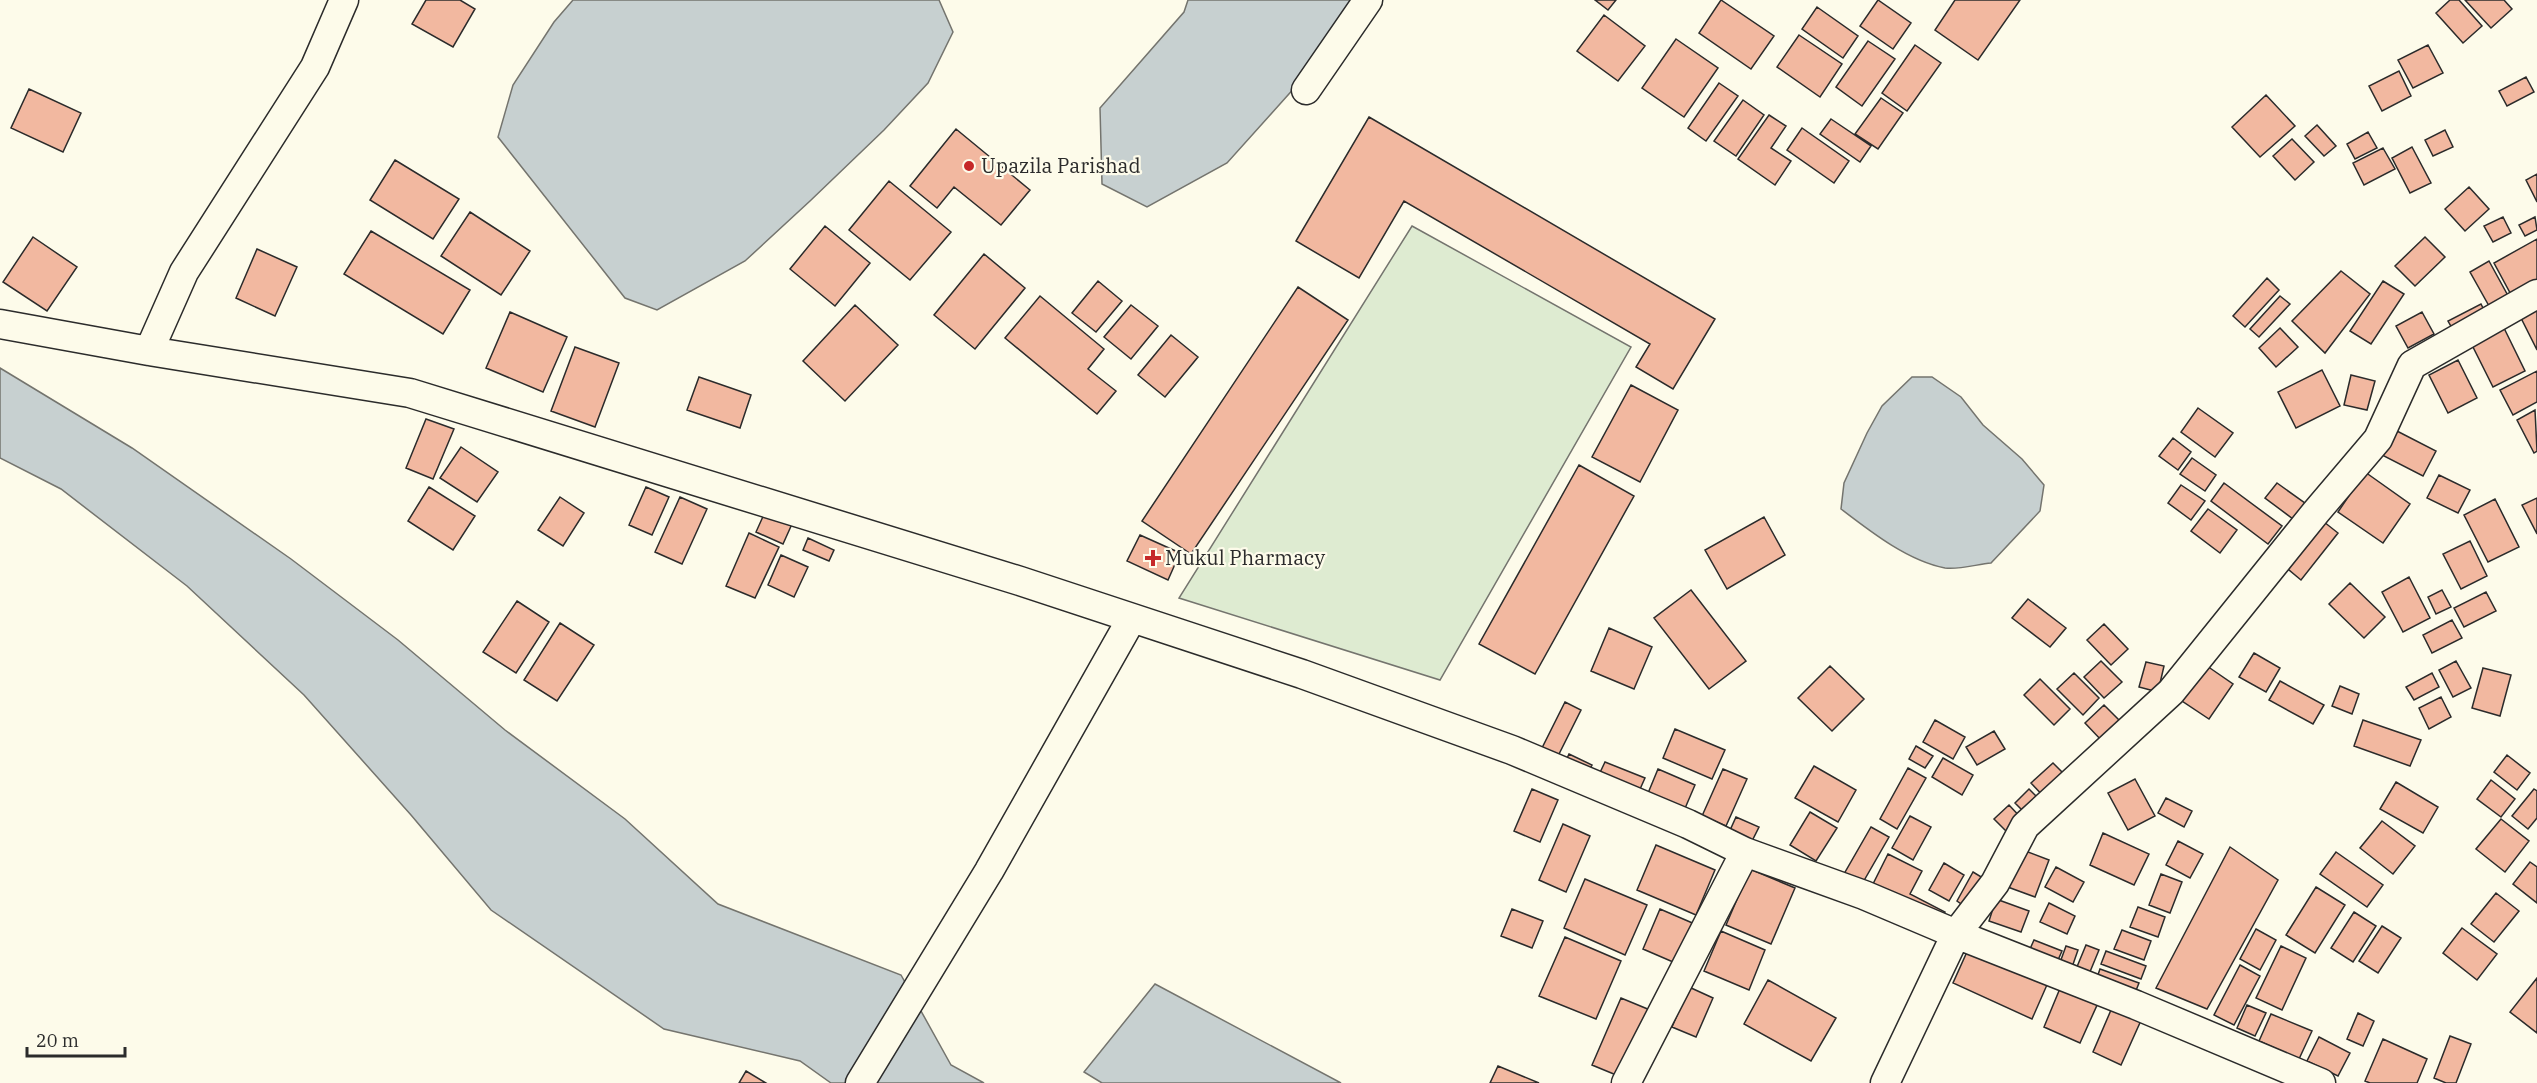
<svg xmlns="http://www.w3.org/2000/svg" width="2537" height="1083" font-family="'IBM Plex Serif',serif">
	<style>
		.green { fill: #deebd1; stroke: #74746e; stroke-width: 1.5 }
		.water { fill: #c7d0d0; stroke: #74746e; stroke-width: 1.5 }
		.building { fill: #f2b8a0; stroke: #2b2b2b; stroke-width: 1.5 }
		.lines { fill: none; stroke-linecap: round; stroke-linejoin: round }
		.minor-casing { stroke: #2b2b2b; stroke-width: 31 }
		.minor { stroke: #fdfbea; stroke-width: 28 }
		.poi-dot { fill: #c62828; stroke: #fdfbea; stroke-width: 2 }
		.labels { text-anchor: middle; stroke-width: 4.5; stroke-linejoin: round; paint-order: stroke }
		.poi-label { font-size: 20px; fill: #2b2b2b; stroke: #fdfbea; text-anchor: start }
	</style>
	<rect width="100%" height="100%" fill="#fdfbea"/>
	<!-- green -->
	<path class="green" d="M 1412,226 L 1631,347 L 1440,680 L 1179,598 Z"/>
	<!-- water -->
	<path class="water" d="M 573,0 L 939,0 L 953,32 L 928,83 L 884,130 L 810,201 L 745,261 L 657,310 L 625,298 L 498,137 L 513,85 L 554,22 Z
		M 1188,0 L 1356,0 L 1305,76 L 1227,163 L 1147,207 L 1102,184 L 1100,108 L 1184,12 Z
		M 0,368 L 132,448 L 291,559 L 398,640 L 505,730 L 625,819 L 718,904 L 901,975 L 951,1065 L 984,1083 L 831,1083 L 800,1061 L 664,1029 L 491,910 L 411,815 L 304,695 L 187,586 L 61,489 L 0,458 Z
		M 1912,377 L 1932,377 L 1961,397 L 1983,425 L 2022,459 L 2044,485 L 2040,511 L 1991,563 C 1978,564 1959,570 1945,568 C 1908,561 1871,532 1841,509 L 1844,483 L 1867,433 L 1882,406 Z
		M 1155,984 L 1341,1083 L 1102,1083 L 1084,1072 Z"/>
	<!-- building -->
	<path class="building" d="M 426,0 L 460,0 L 475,9 L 453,47 L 412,24 Z
		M 1595,0 L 1616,0 L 1608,10 Z
		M 1721,0 L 1774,36 L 1751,69 L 1699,33 Z
		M 1878,0 L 1911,23 L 1893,49 L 1860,26 Z
		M 1955,0 L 2020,0 L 1978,60 L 1935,30 Z
		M 2450,0 L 2459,0 L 2482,26 L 2463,43 L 2436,13 Z
		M 2465,0 L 2504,0 L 2512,9 L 2491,28 Z
		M 1817,7 L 1858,36 L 1843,58 L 1802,29 Z
		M 1604,15 L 1645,46 L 1618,81 L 1577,51 Z
		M 1799,35 L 1842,64 L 1820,97 L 1777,67 Z
		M 1676,39 L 1718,68 L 1684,117 L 1642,88 Z
		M 1868,41 L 1895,59 L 1862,106 L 1836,87 Z
		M 1915,45 L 1941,63 L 1907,111 L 1882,93 Z
		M 2428,45 L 2443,73 L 2413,88 L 2398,60 Z
		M 2399,71 L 2411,96 L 2382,111 L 2369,86 Z
		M 2526,77 L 2534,92 L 2507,106 L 2499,91 Z
		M 1719,83 L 1738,96 L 1706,141 L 1688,128 Z
		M 29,89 L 81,113 L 63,152 L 11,128 Z
		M 2266,95 L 2295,126 L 2260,157 L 2232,127 Z
		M 1881,98 L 1903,113 L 1878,149 L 1855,134 Z
		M 1743,100 L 1764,115 L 1736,156 L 1714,141 Z
		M 1769,115 L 1786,126 L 1771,148 L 1791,161 L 1775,185 L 1738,159 Z
		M 1369,117 L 1715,319 L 1673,389 L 1636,367 L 1650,344 L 1404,201 L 1359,278 L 1296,241 Z
		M 1831,119 L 1871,146 L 1860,162 L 1820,134 Z
		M 2317,125 L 2336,146 L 2324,156 L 2305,136 Z
		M 1802,128 L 1849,161 L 1834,183 L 1787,150 Z
		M 956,129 L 1030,190 L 1001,225 L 954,187 L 937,208 L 910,186 Z
		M 2445,130 L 2453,147 L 2433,156 L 2425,140 Z
		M 2368,132 L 2377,148 L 2355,159 L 2347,144 Z
		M 2292,139 L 2314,162 L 2295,180 L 2273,156 Z
		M 2412,147 L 2431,183 L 2410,193 L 2392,158 Z
		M 2383,148 L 2395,169 L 2364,185 L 2353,163 Z
		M 395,160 L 459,199 L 433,239 L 370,200 Z
		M 2537,174 L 2537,202 L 2526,180 Z
		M 889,181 L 951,232 L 910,280 L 849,230 Z
		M 2469,187 L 2489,209 L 2465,231 L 2445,209 Z
		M 470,212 L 530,251 L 501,295 L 441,256 Z
		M 2503,217 L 2511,233 L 2493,242 L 2484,226 Z
		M 2535,217 L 2537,230 L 2525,236 L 2519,225 Z
		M 825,226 L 870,263 L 835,306 L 790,269 Z
		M 371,231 L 470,290 L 443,334 L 344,274 Z
		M 33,237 L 77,267 L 47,311 L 3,282 Z
		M 2425,237 L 2445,257 L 2415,286 L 2395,266 Z
		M 2537,239 L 2537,290 L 2515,302 L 2494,263 Z
		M 257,249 L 297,267 L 275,316 L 236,298 Z
		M 984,254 L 1025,288 L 975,349 L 934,315 Z
		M 2489,261 L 2512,303 L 2493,313 L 2470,272 Z
		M 2341,271 L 2370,294 L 2325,353 L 2292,321 Z
		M 2267,278 L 2279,290 L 2245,327 L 2233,316 Z
		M 1098,281 L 1122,301 L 1096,332 L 1072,313 Z
		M 2383,281 L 2404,294 L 2371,344 L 2350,331 Z
		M 1298,287 L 1348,320 L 1191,554 L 1142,521 Z
		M 1040,296 L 1104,349 L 1088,369 L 1116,391 L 1097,414 L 1005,338 Z
		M 2280,296 L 2290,304 L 2259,337 L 2250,329 Z
		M 2481,304 L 2488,318 L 2456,335 L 2448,321 Z
		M 855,305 L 898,345 L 845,401 L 803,361 Z
		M 1131,305 L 1158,326 L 1131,359 L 1104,337 Z
		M 2537,307 L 2537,350 L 2520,316 Z
		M 510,312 L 567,337 L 543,392 L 486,368 Z
		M 2422,312 L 2434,334 L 2408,348 L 2396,326 Z
		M 2503,326 L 2525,371 L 2493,387 L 2471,343 Z
		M 2280,328 L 2298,347 L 2276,367 L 2259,348 Z
		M 1171,335 L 1198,357 L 1165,397 L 1138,375 Z
		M 575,347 L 619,363 L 595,427 L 551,411 Z
		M 2458,360 L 2477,398 L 2448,413 L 2429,375 Z
		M 2322,370 L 2340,406 L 2296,428 L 2278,392 Z
		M 2537,371 L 2537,402 L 2513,415 L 2500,390 Z
		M 2351,375 L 2375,381 L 2367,410 L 2344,405 Z
		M 699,377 L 751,395 L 740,428 L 687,410 Z
		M 1631,385 L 1678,410 L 1640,482 L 1592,457 Z
		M 2198,408 L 2233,433 L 2215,457 L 2181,432 Z
		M 2535,410 L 2537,451 L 2534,453 L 2517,420 Z
		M 426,419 L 454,429 L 433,479 L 406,468 Z
		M 2395,430 L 2436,451 L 2423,476 L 2382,455 Z
		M 2173,438 L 2191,452 L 2178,470 L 2159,456 Z
		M 461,447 L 498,472 L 477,502 L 440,478 Z
		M 2192,458 L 2216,475 L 2205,491 L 2180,474 Z
		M 1579,465 L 1634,496 L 1535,674 L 1479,644 Z
		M 2365,472 L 2410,504 L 2383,543 L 2338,512 Z
		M 2439,475 L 2470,490 L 2458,513 L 2427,498 Z
		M 2224,483 L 2282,526 L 2268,544 L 2211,501 Z
		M 2277,483 L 2309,506 L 2297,522 L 2265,498 Z
		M 2181,485 L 2205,501 L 2191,520 L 2168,503 Z
		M 429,487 L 475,516 L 453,550 L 408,521 Z
		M 646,487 L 669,497 L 652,535 L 629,525 Z
		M 560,497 L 584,513 L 563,546 L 538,530 Z
		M 680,497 L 707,509 L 682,564 L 655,552 Z
		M 2537,498 L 2537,534 L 2522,505 Z
		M 2495,499 L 2519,547 L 2488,562 L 2464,515 Z
		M 2208,509 L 2237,530 L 2220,553 L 2191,531 Z
		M 765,512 L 792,524 L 783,544 L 756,532 Z
		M 1764,517 L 1785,555 L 1727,589 L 1705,550 Z
		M 2319,518 L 2338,533 L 2301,580 L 2283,565 Z
		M 749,533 L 779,547 L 755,598 L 726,586 Z
		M 1140,535 L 1180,553 L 1168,580 L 1127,561 Z
		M 808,538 L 834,550 L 829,561 L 803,550 Z
		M 2470,541 L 2487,576 L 2461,589 L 2443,554 Z
		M 781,555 L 808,567 L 794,597 L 768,585 Z
		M 2409,577 L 2430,618 L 2403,632 L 2382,592 Z
		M 2350,583 L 2385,617 L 2364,638 L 2329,604 Z
		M 1691,590 L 1746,661 L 1709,689 L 1654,618 Z
		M 2442,590 L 2451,607 L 2436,614 L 2428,597 Z
		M 2486,592 L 2496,611 L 2464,627 L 2454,608 Z
		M 2028,599 L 2066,628 L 2050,647 L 2012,618 Z
		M 517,601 L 549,622 L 516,673 L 483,652 Z
		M 2452,620 L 2462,638 L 2432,653 L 2423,635 Z
		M 560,623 L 594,645 L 557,701 L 524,680 Z
		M 2104,624 L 2128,649 L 2111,665 L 2087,640 Z
		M 1609,628 L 1652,647 L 1634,689 L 1591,671 Z
		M 2254,653 L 2280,668 L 2266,692 L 2239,677 Z
		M 2101,661 L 2122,682 L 2104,698 L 2084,677 Z
		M 2456,661 L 2471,688 L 2453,697 L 2439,670 Z
		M 2146,662 L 2164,666 L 2158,692 L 2139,687 Z
		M 1830,666 L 1864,699 L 1832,731 L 1798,698 Z
		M 2207,666 L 2233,684 L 2209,719 L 2182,701 Z
		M 2483,668 L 2511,675 L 2500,716 L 2472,708 Z
		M 2074,673 L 2099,698 L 2083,715 L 2057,689 Z
		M 2432,673 L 2439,687 L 2414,700 L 2406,687 Z
		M 2040,679 L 2070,709 L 2054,725 L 2024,695 Z
		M 2280,681 L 2324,705 L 2313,724 L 2269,700 Z
		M 2340,686 L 2359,694 L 2352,714 L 2332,706 Z
		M 2441,697 L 2451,717 L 2429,729 L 2419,708 Z
		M 1565,702 L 1581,710 L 1557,758 L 1541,750 Z
		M 2104,705 L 2121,722 L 2102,741 L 2085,723 Z
		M 1935,720 L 1965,737 L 1953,759 L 1923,742 Z
		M 2363,720 L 2421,740 L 2410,766 L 2354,746 Z
		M 1675,729 L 1725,750 L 1712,779 L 1663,758 Z
		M 1994,731 L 2005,749 L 1977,765 L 1966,747 Z
		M 1916,746 L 1933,756 L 1925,768 L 1909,759 Z
		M 1569,754 L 1592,765 L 1586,776 L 1564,765 Z
		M 2507,755 L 2530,773 L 2517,790 L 2494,772 Z
		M 1943,758 L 1973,775 L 1962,795 L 1932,777 Z
		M 1605,762 L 1645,778 L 1636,798 L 1596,781 Z
		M 2053,763 L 2070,780 L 2048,801 L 2031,783 Z
		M 1814,766 L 1856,790 L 1838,822 L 1795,798 Z
		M 1908,768 L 1926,778 L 1897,829 L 1880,819 Z
		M 1658,769 L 1695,785 L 1683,813 L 1646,798 Z
		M 1723,769 L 1747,779 L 1726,826 L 1702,816 Z
		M 2135,779 L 2155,816 L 2128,830 L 2108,793 Z
		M 2491,780 L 2515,799 L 2501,817 L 2477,799 Z
		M 2396,782 L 2438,807 L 2423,833 L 2380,809 Z
		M 1532,789 L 1558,800 L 1540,842 L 1514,831 Z
		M 2029,789 L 2044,804 L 2030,818 L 2015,803 Z
		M 2534,789 L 2537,791 L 2537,818 L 2528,829 L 2512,816 Z
		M 2166,798 L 2192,811 L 2184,827 L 2158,813 Z
		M 2009,805 L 2024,821 L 2010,835 L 1994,819 Z
		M 1810,812 L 1837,828 L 1816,861 L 1790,845 Z
		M 1910,816 L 1931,827 L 1913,860 L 1892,848 Z
		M 1736,817 L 1759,827 L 1749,847 L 1727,837 Z
		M 2501,819 L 2529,841 L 2505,872 L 2476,849 Z
		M 2382,821 L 2415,846 L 2393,874 L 2360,848 Z
		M 1563,824 L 1590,836 L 1566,892 L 1539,880 Z
		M 1871,827 L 1889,837 L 1862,884 L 1844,874 Z
		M 2103,833 L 2149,854 L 2134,885 L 2090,865 Z
		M 2178,841 L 2203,854 L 2190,878 L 2166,865 Z
		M 1656,845 L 1715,870 L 1696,915 L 1637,890 Z
		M 2230,847 L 2278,880 L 2207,1009 L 2156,988 Z
		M 2020,849 L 2049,860 L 2035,897 L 2005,886 Z
		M 2336,852 L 2383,885 L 2367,907 L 2320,874 Z
		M 1888,854 L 1922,871 L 1910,894 L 1945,912 L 1939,925 L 1870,890 Z
		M 2530,862 L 2537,867 L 2537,903 L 2513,884 Z
		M 1944,863 L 1964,875 L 1949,901 L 1929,890 Z
		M 2056,867 L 2084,882 L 2073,902 L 2045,887 Z
		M 1750,869 L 1795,888 L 1771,944 L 1726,925 Z
		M 1973,872 L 1983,878 L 1967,908 L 1957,901 Z
		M 2161,874 L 2182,882 L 2170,913 L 2149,905 Z
		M 1585,879 L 1647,905 L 1625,955 L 1564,928 Z
		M 2316,887 L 2345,905 L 2315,953 L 2286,935 Z
		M 2496,893 L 2519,911 L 2494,942 L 2471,924 Z
		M 1996,899 L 2029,911 L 2021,932 L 1989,921 Z
		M 2049,903 L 2075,916 L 2067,934 L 2040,922 Z
		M 2138,907 L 2165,917 L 2158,937 L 2130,927 Z
		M 1512,909 L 1543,921 L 1532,948 L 1501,936 Z
		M 1660,909 L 1697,925 L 1680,965 L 1643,949 Z
		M 2354,912 L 2376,926 L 2353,962 L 2331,948 Z
		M 2382,926 L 2401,938 L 2378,973 L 2359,961 Z
		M 2462,928 L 2497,954 L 2477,980 L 2443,953 Z
		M 2256,929 L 2276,940 L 2260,970 L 2240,959 Z
		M 2122,930 L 2151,941 L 2144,960 L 2114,949 Z
		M 1721,931 L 1765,950 L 1749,990 L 1704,971 Z
		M 1565,937 L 1621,961 L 1596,1019 L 1539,996 Z
		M 2034,940 L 2062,951 L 2054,969 L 2026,958 Z
		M 1971,943 L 2050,978 L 2032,1019 L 1953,983 Z
		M 2086,945 L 2099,950 L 2087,979 L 2074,974 Z
		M 2066,946 L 2078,950 L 2070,973 L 2058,968 Z
		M 2281,946 L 2306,958 L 2282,1010 L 2256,998 Z
		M 2106,951 L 2146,966 L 2141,979 L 2101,964 Z
		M 2240,965 L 2260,976 L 2234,1025 L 2214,1015 Z
		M 2100,969 L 2139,983 L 2133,998 L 2095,983 Z
		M 2537,978 L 2537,1033 L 2510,1012 Z
		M 1768,980 L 1836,1018 L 1811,1061 L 1744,1024 Z
		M 2061,986 L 2098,1003 L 2080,1043 L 2044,1027 Z
		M 1689,987 L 1713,998 L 1696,1037 L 1672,1027 Z
		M 1621,998 L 1650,1010 L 1621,1077 L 1592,1065 Z
		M 2114,1003 L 2143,1016 L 2121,1065 L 2093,1052 Z
		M 2247,1005 L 2266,1013 L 2255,1036 L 2237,1028 Z
		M 2358,1013 L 2374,1021 L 2363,1046 L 2347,1039 Z
		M 2271,1014 L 2312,1031 L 2299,1059 L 2259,1041 Z
		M 2450,1036 L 2471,1044 L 2456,1083 L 2446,1083 L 2434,1078 Z
		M 2319,1037 L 2350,1053 L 2338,1076 L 2307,1061 Z
		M 2383,1039 L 2427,1059 L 2417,1083 L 2370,1083 L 2365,1081 Z
		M 1498,1066 L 1539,1083 L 1490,1083 Z
		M 746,1071 L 766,1083 L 739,1083 Z"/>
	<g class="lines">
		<!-- minor casing -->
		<g class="minor-casing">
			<path id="minor" d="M 1306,90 L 1368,0
				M 0,324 L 149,351 L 410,393 L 1020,581 L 1302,674 L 1512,750 L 1688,824 L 1745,852 L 1864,895 L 1956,934 L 2136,1005 L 2321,1083
				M 149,351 L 184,272 L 315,67 L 344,0
				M 860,1083 L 989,871 L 1132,618
				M 1626,1083 L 1745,852
				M 1885,1083 L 1956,934 L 1995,883 L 2025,826 L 2171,692 L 2316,512 L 2378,439 L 2412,365 L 2537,294"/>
		</g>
		<!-- minor -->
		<use href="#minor" class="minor"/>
	</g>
	<!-- markers -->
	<g class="poi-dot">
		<circle cx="969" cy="166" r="6"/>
		<path d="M1150 549h6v6h6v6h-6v6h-6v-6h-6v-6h6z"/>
	</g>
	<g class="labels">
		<!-- poi labels -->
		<g class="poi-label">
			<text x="981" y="173">Upazila Parishad</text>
			<text x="1165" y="565">Mukul Pharmacy</text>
		</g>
	</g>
	<!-- scale -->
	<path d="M27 1047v9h98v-9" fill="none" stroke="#2b2b2b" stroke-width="3"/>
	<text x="36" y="1047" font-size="18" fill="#2b2b2b" stroke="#fdfbea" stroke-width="4.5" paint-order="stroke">20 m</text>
</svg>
